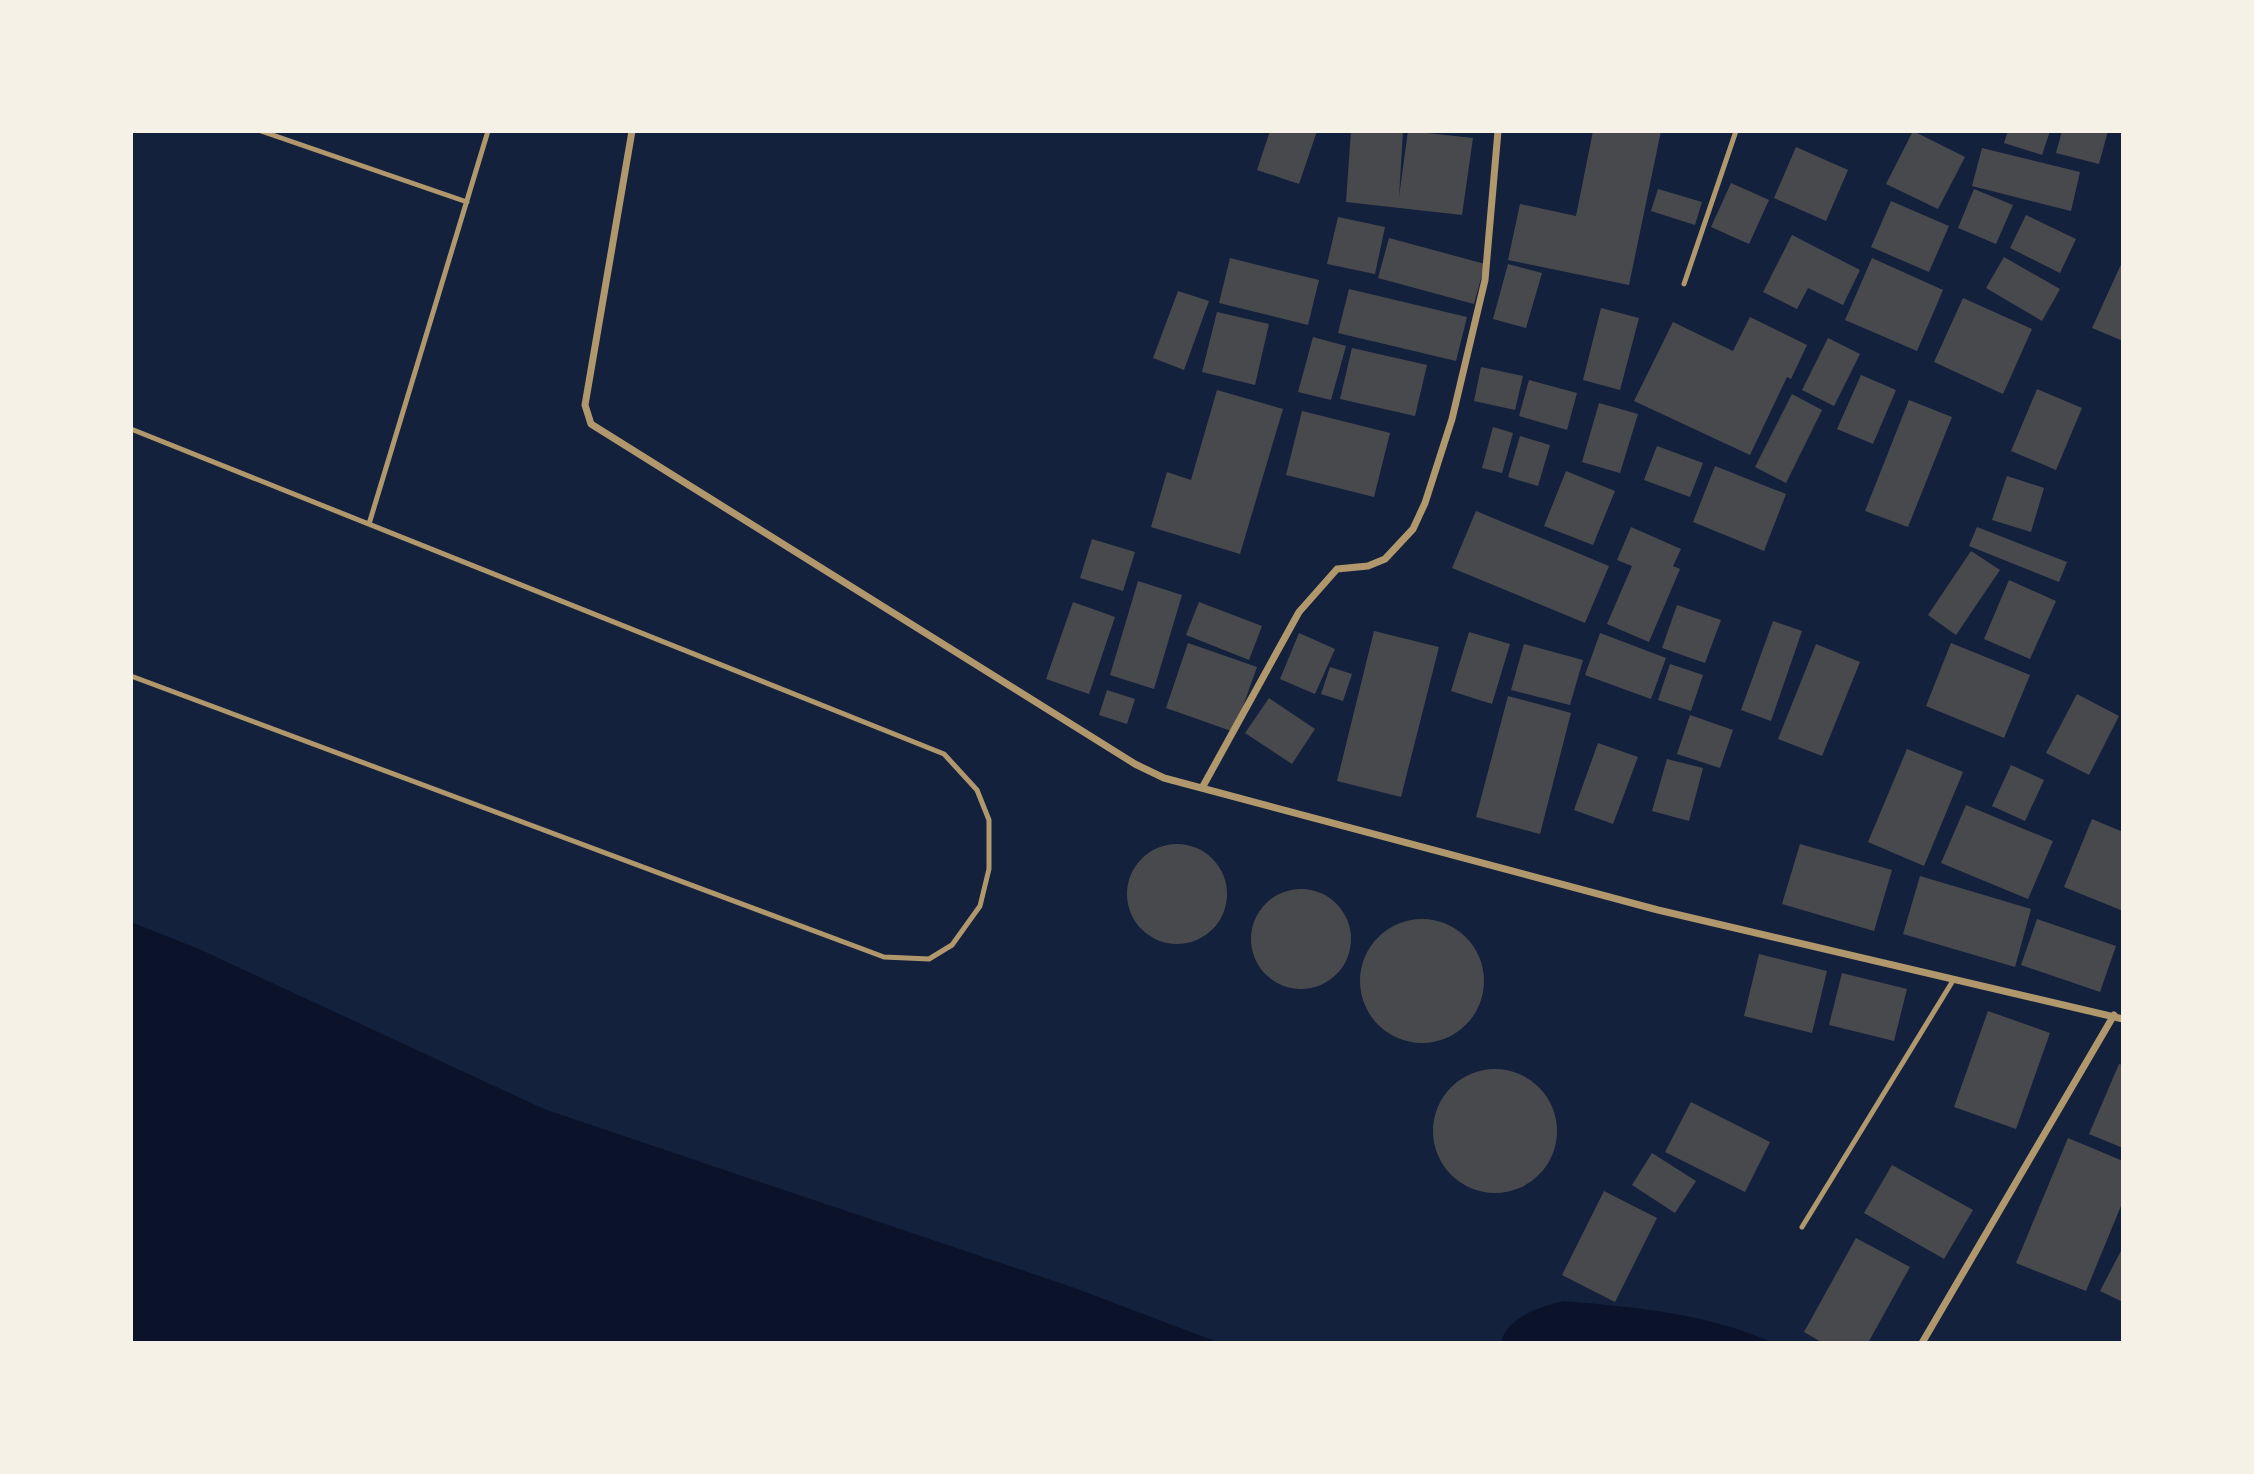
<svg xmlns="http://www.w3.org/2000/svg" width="2254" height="1474" font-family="Literata,serif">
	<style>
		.water { fill: #0b132b }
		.building { fill: #48494c }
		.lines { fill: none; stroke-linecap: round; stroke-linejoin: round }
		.service { stroke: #b1986c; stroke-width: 5 }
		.minor { stroke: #b1986c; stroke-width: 7 }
	</style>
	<rect width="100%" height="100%" fill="#14213d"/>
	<!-- water -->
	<path class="water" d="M 131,922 L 199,949 L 544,1109 L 1072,1287 L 1220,1343 L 131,1343 Z
		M 1563,1301 C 1634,1307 1708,1313 1773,1343 L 1500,1343 C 1510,1315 1538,1308 1563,1301 Z"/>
	<!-- building -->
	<path class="building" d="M 1270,131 L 1317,131 L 1299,184 L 1257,170 Z
		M 1351,131 L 1403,131 L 1399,197 L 1408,131 L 1473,138 L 1462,215 L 1346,202 Z
		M 1593,131 L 1661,131 L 1629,285 L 1508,260 L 1520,204 L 1576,216 Z
		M 1913,131 L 1965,157 L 1938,209 L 1886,184 Z
		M 2008,131 L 2050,131 L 2042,155 L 2004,143 Z
		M 2062,131 L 2108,131 L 2099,164 L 2056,153 Z
		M 1796,147 L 1848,170 L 1826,221 L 1774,198 Z
		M 1982,148 L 2080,172 L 2071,211 L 1972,186 Z
		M 1731,183 L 1769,200 L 1749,244 L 1711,227 Z
		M 1658,189 L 1702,202 L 1695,225 L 1651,211 Z
		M 1974,189 L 2013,205 L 1996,244 L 1958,228 Z
		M 1891,201 L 1949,226 L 1929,272 L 1871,247 Z
		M 2026,215 L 2076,239 L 2060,273 L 2010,248 Z
		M 1338,217 L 1385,227 L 1375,274 L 1327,264 Z
		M 1792,235 L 1860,270 L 1843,305 L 1808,288 L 1797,309 L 1763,292 Z
		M 1389,238 L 1485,264 L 1474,304 L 1378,278 Z
		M 2004,257 L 2060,289 L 2042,321 L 1986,288 Z
		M 1230,258 L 1319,280 L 1308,325 L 1219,303 Z
		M 1872,258 L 1943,290 L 1917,351 L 1845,320 Z
		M 2123,260 L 2123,341 L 2092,328 Z
		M 1508,264 L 1542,273 L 1526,328 L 1493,319 Z
		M 1349,289 L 1467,317 L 1456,361 L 1338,333 Z
		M 1178,291 L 1209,301 L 1184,370 L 1153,358 Z
		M 1963,298 L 2032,329 L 2003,394 L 1934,362 Z
		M 1601,308 L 1639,318 L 1620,390 L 1583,380 Z
		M 1217,312 L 1269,324 L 1255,385 L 1202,372 Z
		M 1750,317 L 1807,345 L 1791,379 L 1787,377 L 1750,455 L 1634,401 L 1673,322 L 1733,351 Z
		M 1313,337 L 1346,346 L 1331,400 L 1298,392 Z
		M 1828,338 L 1860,354 L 1834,406 L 1802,390 Z
		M 1352,348 L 1427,365 L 1415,416 L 1340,399 Z
		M 1481,367 L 1523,376 L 1515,410 L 1474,401 Z
		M 1861,375 L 1896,390 L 1873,444 L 1837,429 Z
		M 1529,380 L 1577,393 L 1567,430 L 1519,416 Z
		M 2037,389 L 2082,408 L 2056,470 L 2011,451 Z
		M 1217,390 L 1283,409 L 1240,554 L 1151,527 L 1167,472 L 1191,480 Z
		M 1792,394 L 1822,410 L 1786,483 L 1755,467 Z
		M 1909,400 L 1952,417 L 1908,527 L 1865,511 Z
		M 1599,403 L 1638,414 L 1620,473 L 1582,462 Z
		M 1302,411 L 1390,433 L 1374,497 L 1286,475 Z
		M 1493,427 L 1513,433 L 1502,473 L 1482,468 Z
		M 1520,436 L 1550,445 L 1538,486 L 1508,477 Z
		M 1657,446 L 1703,463 L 1690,497 L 1644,480 Z
		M 1715,466 L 1786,494 L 1764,551 L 1693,522 Z
		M 1566,471 L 1615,491 L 1593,545 L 1544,526 Z
		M 2007,476 L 2044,488 L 2031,532 L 1992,520 Z
		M 1476,511 L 1609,566 L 1585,623 L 1452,568 Z
		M 1631,527 L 1681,549 L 1673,566 L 1680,569 L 1649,642 L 1607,624 L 1632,566 L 1617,560 Z
		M 1977,527 L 2067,562 L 2059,582 L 1969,546 Z
		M 1092,539 L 1135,552 L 1123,591 L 1080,578 Z
		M 1971,551 L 2000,570 L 1956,635 L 1928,615 Z
		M 2009,580 L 2056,601 L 2030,659 L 1984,639 Z
		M 1138,581 L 1182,595 L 1154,689 L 1110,675 Z
		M 1073,602 L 1115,617 L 1089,694 L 1046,679 Z
		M 1199,602 L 1262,626 L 1249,660 L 1186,635 Z
		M 1677,605 L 1721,620 L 1705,663 L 1662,648 Z
		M 1773,621 L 1802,631 L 1771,721 L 1741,710 Z
		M 1374,631 L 1439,647 L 1401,797 L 1337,781 Z
		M 1469,632 L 1510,644 L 1492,704 L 1451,691 Z
		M 1299,633 L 1335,649 L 1315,694 L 1280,679 Z
		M 1600,633 L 1666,658 L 1651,699 L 1585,675 Z
		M 1188,643 L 1257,667 L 1234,732 L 1166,708 Z
		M 1951,643 L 2030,675 L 2004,738 L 1926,706 Z
		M 1524,644 L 1583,660 L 1570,705 L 1511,690 Z
		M 1816,644 L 1860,662 L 1822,756 L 1778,739 Z
		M 1670,664 L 1703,675 L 1691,711 L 1658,700 Z
		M 1330,667 L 1352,674 L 1343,701 L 1321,694 Z
		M 1107,690 L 1135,699 L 1127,724 L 1099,715 Z
		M 2077,694 L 2119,716 L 2089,775 L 2046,753 Z
		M 1508,696 L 1571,713 L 1540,834 L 1476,817 Z
		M 1269,698 L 1315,729 L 1292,764 L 1245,733 Z
		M 1690,715 L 1733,730 L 1720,768 L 1677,754 Z
		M 1598,743 L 1638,757 L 1613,824 L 1574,810 Z
		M 1907,749 L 1963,772 L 1924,866 L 1868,842 Z
		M 1667,759 L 1703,768 L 1689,821 L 1652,811 Z
		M 2011,765 L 2044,780 L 2025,821 L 1992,806 Z
		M 1966,805 L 2053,841 L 2028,899 L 1941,863 Z
		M 2092,819 L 2123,832 L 2123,911 L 2064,887 Z
		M 1800,844 L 1892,870 L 1874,931 L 1782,904 Z
		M1127 894a50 50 0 1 1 100 0a50 50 0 1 1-100 0Z
		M 1920,876 L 2031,909 L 2015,967 L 1903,934 Z
		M1251 939a50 50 0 1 1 100 0a50 50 0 1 1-100 0Z
		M 2037,919 L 2116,946 L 2100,992 L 2021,965 Z
		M1360 981a62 62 0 1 1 124 0a62 62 0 1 1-124 0Z
		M 1759,954 L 1827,971 L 1812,1033 L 1744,1016 Z
		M 1842,973 L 1907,989 L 1894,1041 L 1829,1025 Z
		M 1988,1011 L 2050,1033 L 2016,1129 L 1954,1107 Z
		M 2119,1064 L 2123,1065 L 2123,1148 L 2089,1134 Z
		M1433 1131a62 62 0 1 1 124 0a62 62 0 1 1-124 0Z
		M 1691,1102 L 1770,1142 L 1745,1192 L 1665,1152 Z
		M 2068,1138 L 2123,1161 L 2123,1201 L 2086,1291 L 2016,1263 Z
		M 1652,1153 L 1696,1181 L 1675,1213 L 1632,1185 Z
		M 1892,1165 L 1973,1210 L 1944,1259 L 1864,1213 Z
		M 1604,1191 L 1657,1218 L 1615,1302 L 1562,1275 Z
		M 1856,1238 L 1910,1267 L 1868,1343 L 1823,1343 L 1804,1332 Z
		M 2123,1247 L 2123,1302 L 2100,1291 Z"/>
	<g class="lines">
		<!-- service -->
		<path class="service" d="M 261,131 L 467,202
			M 1684,284 L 1736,131
			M 131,429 L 944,754 L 977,790 L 989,820 L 989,869 L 980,906 L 952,945 L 929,959 L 884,957 L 131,676
			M 369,524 L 488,131
			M 1802,1227 L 1954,979"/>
		<!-- minor -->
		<path class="minor" d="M 632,131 L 585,405 L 591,424 L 1135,764 L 1164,778 L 1658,910 L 2123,1019
			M 1202,788 L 1299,612 L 1337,569 L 1368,566 L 1385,559 L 1413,529 L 1425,503 L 1452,419 L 1485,280 L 1498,131
			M 1922,1343 L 2114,1015"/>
	</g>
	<!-- border -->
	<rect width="2254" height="1474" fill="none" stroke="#f6f1e7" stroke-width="266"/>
</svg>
